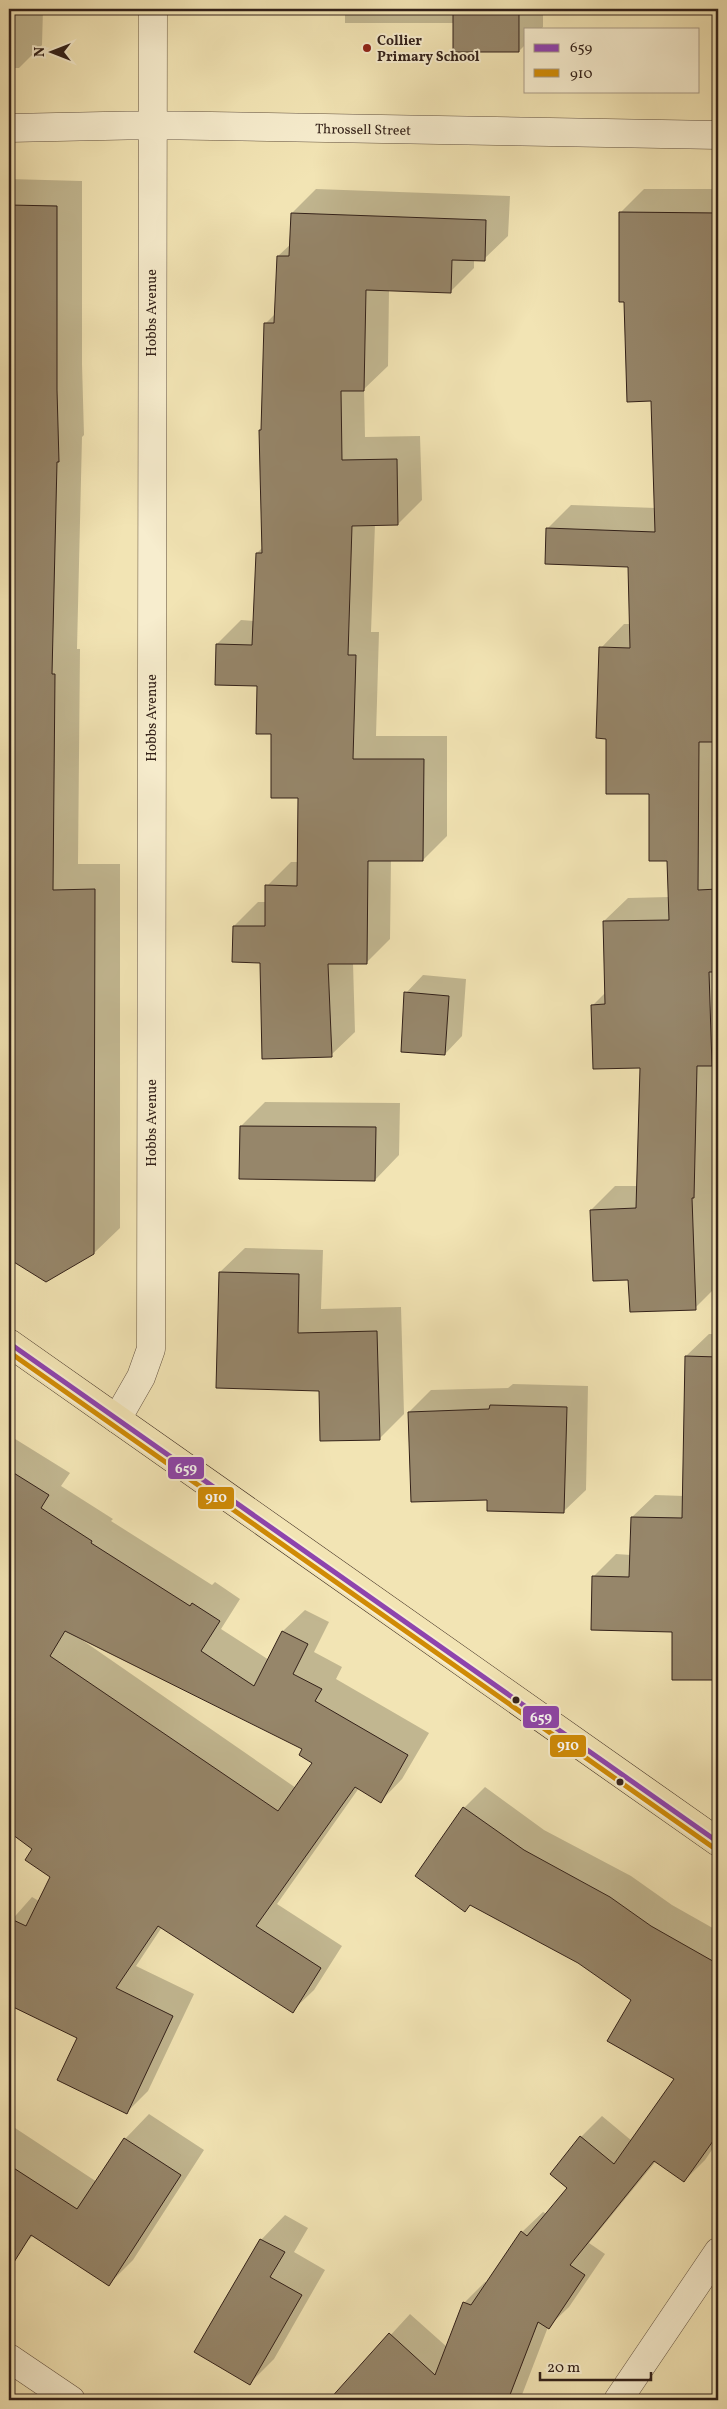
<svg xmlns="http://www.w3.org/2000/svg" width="727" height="2409" font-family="Vollkorn,serif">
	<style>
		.shadow { fill: #0003; fill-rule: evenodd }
		.building { fill: #96866a; stroke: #332119; fill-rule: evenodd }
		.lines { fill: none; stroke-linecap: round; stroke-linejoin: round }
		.street-casing { stroke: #635240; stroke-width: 29 }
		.highway-casing { stroke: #332119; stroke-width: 29 }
		.street { stroke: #f7edce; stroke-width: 28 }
		.highway { stroke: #f2e4b4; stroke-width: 28 }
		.bus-1-casing { stroke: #f7edce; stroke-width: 9 }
		.bus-2-casing { stroke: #f7edce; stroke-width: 9 }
		.bus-1 { stroke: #8e44ad; stroke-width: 5 }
		.bus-2 { stroke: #d08b05; stroke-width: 5 }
		.poi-dot { fill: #8f2418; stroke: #f7edce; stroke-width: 2 }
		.bus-dot { fill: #332119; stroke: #f7edce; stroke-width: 2 }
		.labels { text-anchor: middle; stroke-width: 4; stroke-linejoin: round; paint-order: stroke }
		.poi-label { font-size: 14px; font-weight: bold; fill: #332119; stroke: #f7edce; text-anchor: start }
		.street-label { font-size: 14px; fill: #332119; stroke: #f7edce }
		.line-badge { stroke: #f7edce; stroke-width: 2 }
		.badge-label { font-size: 14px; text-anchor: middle; font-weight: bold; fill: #fff }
	</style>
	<rect width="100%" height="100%" fill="#f2e4b4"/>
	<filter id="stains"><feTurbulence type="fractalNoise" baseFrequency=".004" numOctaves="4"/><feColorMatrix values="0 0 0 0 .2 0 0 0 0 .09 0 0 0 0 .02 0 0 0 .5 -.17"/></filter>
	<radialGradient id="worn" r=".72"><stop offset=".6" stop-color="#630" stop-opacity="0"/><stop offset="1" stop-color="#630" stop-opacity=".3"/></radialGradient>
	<!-- shadow -->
	<path class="shadow" d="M 9,9 L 43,9 L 42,45 L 19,68 L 9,68 Z
		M 345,9 L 543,9 L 543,27 L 541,29 L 526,29 L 526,44 L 519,51 L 454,23 L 345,23 Z
		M 9,179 L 82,181 L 82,364 L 84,435 L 82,437 L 77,649 L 80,649 L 78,864 L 120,864 L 120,1228 L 94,1253 L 46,1280 L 9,1258 Z
		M 316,189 L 510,196 L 508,236 L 484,259 L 474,259 L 474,268 L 450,292 L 389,290 L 388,366 L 364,389 L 365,437 L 420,436 L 422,500 L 398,524 L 375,524 L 371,632 L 379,632 L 376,736 L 447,736 L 447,836 L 423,860 L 391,860 L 390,939 L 366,963 L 353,963 L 355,1032 L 331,1055 L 234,926 L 258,902 L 266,902 L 267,886 L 291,862 L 298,862 L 299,797 L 272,733 L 258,685 L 217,644 L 241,620 L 254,621 L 257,553 L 263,547 L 265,324 L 276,313 L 278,256 L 291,244 L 292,213 Z
		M 644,189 L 718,189 L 718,1173 L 716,1175 L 718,1285 L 695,1308 L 630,1278 L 591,1210 L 615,1186 L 638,1186 L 641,1067 L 593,1005 L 606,992 L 604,921 L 628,898 L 669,897 L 669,860 L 650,793 L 607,737 L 601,648 L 624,624 L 631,624 L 629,566 L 548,528 L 571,505 L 656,508 L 653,399 L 625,301 L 620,213 Z
		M 423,975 L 466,979 L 462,1036 L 445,1054 L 406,993 Z
		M 265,1102 L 400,1103 L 399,1155 L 375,1180 L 241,1126 Z
		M 245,1248 L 323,1250 L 321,1309 L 401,1307 L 404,1414 L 380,1438 L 320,1390 L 220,1272 Z
		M 709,1334 L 718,1334 L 718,1679 L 673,1678 L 673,1631 L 593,1577 L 616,1554 L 631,1555 L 632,1517 L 655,1495 L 684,1496 L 686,1356 Z
		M 513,1384 L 588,1386 L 586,1490 L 564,1511 L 489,1499 L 409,1412 L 431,1390 L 508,1388 Z
		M 12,1437 L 70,1473 L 61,1486 L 113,1519 L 111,1521 L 212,1585 L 215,1582 L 240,1599 L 221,1629 L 269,1660 L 283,1631 L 305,1610 L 329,1622 L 314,1652 L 342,1667 L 336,1679 L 429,1733 L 402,1779 L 381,1801 L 359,1788 L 277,1904 L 342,1946 L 314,1990 L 292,2011 L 162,1927 L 136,1966 L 194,1994 L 148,2091 L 127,2112 L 78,2038 L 9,2005 L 9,1923 L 32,1897 L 39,1901 L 51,1876 L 54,1829 L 17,1837 L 9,1830 L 9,1441 ZM 72,1633 L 304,1749 L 314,1762 L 296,1788 Z
		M 485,1787 L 544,1830 L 631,1876 L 672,1905 L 718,1931 L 718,2141 L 705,2160 L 684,2181 L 656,2161 L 589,2243 L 605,2254 L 569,2307 L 548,2327 L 520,2400 L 353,2400 L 341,2389 L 410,2314 L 447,2347 L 464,2303 L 485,2282 L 488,2283 L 522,2232 L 543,2212 L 547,2214 L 568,2188 L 552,2173 L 581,2137 L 602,2116 L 632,2141 L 676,2079 L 632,1999 L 578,1962 L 471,1904 L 465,1910 L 417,1875 L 464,1808 Z
		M 149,2114 L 204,2150 L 133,2260 L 109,2284 L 34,2235 L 23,2245 L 9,2236 L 9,2124 L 97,2182 L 125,2139 Z
		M 285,2215 L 308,2228 L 294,2252 L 325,2270 L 274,2359 L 250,2383 L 261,2240 Z"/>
	<!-- building -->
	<path class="building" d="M 453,9 L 519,9 L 519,52 L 453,52 Z
		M 9,205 L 57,206 L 57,390 L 59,462 L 57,462 L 52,674 L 55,674 L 53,890 L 95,889 L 94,1254 L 46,1282 L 9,1259 Z
		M 619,212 L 718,213 L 718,742 L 699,742 L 698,890 L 718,889 L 718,972 L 709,972 L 712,1066 L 697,1066 L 694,1198 L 692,1198 L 696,1310 L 630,1312 L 628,1280 L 593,1281 L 590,1210 L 636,1208 L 640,1068 L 593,1069 L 591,1005 L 605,1004 L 603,921 L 669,920 L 667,861 L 649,861 L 649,794 L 606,794 L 606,739 L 596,738 L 599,647 L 630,648 L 628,567 L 545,564 L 546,528 L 655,532 L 651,401 L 627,402 L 624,302 L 619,302 Z
		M 291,213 L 486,220 L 485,261 L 452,260 L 451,293 L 366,290 L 364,391 L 341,391 L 342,460 L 397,459 L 398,525 L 352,526 L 348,655 L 356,655 L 353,759 L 424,759 L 423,861 L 368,861 L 367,964 L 328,964 L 332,1057 L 262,1059 L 260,963 L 232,962 L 233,926 L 265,926 L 265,885 L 297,886 L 298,798 L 271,798 L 271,734 L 256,734 L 257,686 L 215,685 L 216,644 L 252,645 L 256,553 L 262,553 L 259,430 L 261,430 L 264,323 L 274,323 L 277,256 L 289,256 Z
		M 404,992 L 449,996 L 445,1055 L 401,1052 Z
		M 240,1126 L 376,1127 L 375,1181 L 239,1179 Z
		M 219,1272 L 299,1274 L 298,1333 L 377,1331 L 380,1440 L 320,1441 L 319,1391 L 216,1388 Z
		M 685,1356 L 718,1357 L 718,1680 L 672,1680 L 672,1632 L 591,1630 L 592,1576 L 629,1577 L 631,1517 L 682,1518 Z
		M 490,1405 L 567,1407 L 564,1513 L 487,1511 L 487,1500 L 411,1502 L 408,1412 L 489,1409 Z
		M 9,1470 L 49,1495 L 41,1508 L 92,1541 L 91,1543 L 190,1606 L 192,1603 L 220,1621 L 201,1651 L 254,1686 L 282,1631 L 308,1644 L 293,1674 L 322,1689 L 315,1701 L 408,1755 L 381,1803 L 355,1787 L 256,1926 L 321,1968 L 293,2013 L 158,1926 L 116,1988 L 173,2016 L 127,2114 L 57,2080 L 77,2038 L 9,2005 L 9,1918 L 26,1926 L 50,1877 L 25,1860 L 32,1849 L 9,1832 ZM 65,1631 L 302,1749 L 299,1755 L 312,1763 L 278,1811 L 50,1656 Z
		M 463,1807 L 524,1850 L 610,1897 L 651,1926 L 718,1964 L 718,2134 L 684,2182 L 654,2161 L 570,2265 L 585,2275 L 549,2329 L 538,2322 L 508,2400 L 329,2400 L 389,2333 L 435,2375 L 463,2302 L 471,2305 L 521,2231 L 527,2236 L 567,2188 L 550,2174 L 580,2136 L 614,2164 L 674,2079 L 607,2041 L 631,2000 L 578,1963 L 470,1905 L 465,1912 L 415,1876 Z
		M 124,2138 L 181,2175 L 109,2286 L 31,2235 L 9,2270 L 9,2165 L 77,2209 Z
		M 260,2239 L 285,2252 L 270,2277 L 302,2295 L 250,2385 L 194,2352 Z"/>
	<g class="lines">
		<!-- street casing -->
		<g class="street-casing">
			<path id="street" d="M 9,128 L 151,125 L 718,135
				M 117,1419 L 141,1377 L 151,1349 L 153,9
				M 9,2358 L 71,2400
				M 618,2400 L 718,2252"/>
		</g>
		<!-- highway casing -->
		<g class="highway-casing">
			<path id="highway" d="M 9,1343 L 718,1842"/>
		</g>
		<!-- street -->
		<use href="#street" class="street"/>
		<!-- highway -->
		<use href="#highway" class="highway"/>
		<!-- bus-1 casing -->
		<g class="bus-1-casing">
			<path id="bus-1" d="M 9,1343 L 718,1842"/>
		</g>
		<!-- bus-2 casing -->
		<g class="bus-2-casing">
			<path id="bus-2" d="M 9,1352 L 714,1848"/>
		</g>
		<!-- bus-1 -->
		<use href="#bus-1" class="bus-1"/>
		<!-- bus-2 -->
		<use href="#bus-2" class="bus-2"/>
	</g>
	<!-- markers -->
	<circle class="poi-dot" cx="367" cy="48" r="5"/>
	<g class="bus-dot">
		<circle cx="516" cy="1700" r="4.5"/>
		<circle cx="620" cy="1782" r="4.5"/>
	</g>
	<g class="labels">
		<!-- poi labels -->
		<g class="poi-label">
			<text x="377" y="45">Collier<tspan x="377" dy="16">Primary School</tspan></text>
		</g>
		<!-- street labels -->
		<g class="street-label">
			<text transform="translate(363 129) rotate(1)" y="5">Throssell Street</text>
			<text transform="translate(151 313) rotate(-90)" y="5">Hobbs Avenue</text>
			<text transform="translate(151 718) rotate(-90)" y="5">Hobbs Avenue</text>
			<text transform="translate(151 1123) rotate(-90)" y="5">Hobbs Avenue</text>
		</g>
	</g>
	<g class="line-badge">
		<rect x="167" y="1456" width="38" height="24" rx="5" fill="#8e44ad"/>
		<rect x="197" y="1486" width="38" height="24" rx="5" fill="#d08b05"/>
		<rect x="522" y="1705" width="38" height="24" rx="5" fill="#8e44ad"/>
		<rect x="549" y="1734" width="38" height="24" rx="5" fill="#d08b05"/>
	</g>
	<g class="badge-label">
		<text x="186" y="1473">659</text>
		<text x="216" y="1502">910</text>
		<text x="541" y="1722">659</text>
		<text x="568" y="1750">910</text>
	</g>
	<!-- margin -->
	<rect width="727" height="2409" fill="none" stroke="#f2e4b4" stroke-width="30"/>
	<rect x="10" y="10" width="707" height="2389" fill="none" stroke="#332119" stroke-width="2.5"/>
	<rect x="15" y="15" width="697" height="2379" fill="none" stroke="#332119"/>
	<!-- legend -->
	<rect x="524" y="28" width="175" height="65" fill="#f7edce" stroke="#a99b86"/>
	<rect x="534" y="44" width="25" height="8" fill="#8e44ad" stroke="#a99b86"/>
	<text x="570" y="52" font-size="15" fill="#332119">659</text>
	<rect x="534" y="69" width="25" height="8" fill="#d08b05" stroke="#a99b86"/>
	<text x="570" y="78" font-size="15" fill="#332119">910</text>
	<!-- north arrow -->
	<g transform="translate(52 52) rotate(270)" stroke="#f7edce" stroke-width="4" paint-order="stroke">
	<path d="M0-4L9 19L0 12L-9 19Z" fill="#332119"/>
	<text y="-8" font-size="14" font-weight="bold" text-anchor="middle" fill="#332119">N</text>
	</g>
	<!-- scale -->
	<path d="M540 2372v8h111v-8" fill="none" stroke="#332119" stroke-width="2.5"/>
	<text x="547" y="2372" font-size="15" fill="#332119" stroke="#f7edce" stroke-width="4" paint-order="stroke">20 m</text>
	<rect width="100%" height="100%" filter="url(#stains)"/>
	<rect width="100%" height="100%" fill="url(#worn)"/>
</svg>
